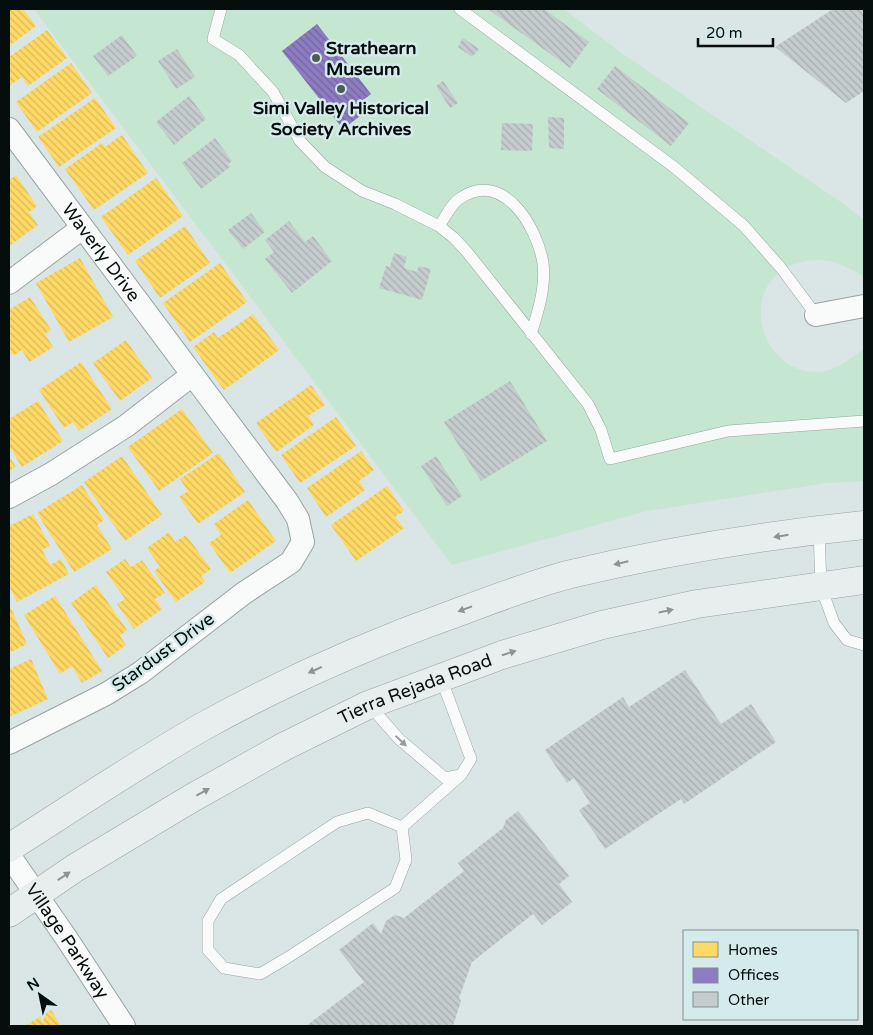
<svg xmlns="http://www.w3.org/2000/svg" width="873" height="1035" font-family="'Varela Round',sans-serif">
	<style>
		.park { fill: #c5e6d0 }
		.homes { fill: url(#homes-back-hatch) }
		.offices { fill: url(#offices-back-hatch) }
		.building { fill: url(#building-back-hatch) }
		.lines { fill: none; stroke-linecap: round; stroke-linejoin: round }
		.service-casing { stroke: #9aa2a2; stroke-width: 12 }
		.minor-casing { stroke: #9aa2a2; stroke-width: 24 }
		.secondary-casing { stroke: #9aa2a2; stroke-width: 29 }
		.service { stroke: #f9fbfb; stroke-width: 11 }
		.minor { stroke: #f9fbfb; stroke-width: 22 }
		.secondary { stroke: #e8eeed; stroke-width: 28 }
		.oneway { fill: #8e9493 }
		.oneway2 { fill: #989c9c }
		.poi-dot { fill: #505959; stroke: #d5eaea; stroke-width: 2 }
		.labels { text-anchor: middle; stroke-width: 5; stroke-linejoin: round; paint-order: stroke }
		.poi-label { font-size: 18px; font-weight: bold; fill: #060d0d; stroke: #d5eaea; text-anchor: start }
		.street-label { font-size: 18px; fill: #060d0d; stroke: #d5eaea }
	</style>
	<defs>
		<pattern id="homes-back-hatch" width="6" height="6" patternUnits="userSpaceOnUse" patternTransform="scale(1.25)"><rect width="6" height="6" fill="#ffd966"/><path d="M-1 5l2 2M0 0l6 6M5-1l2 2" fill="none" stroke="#d9b957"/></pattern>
		<pattern id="offices-back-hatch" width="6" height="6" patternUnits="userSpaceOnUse" patternTransform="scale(1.25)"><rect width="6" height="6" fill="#8e7cc3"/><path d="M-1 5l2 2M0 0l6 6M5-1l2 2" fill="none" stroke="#72649d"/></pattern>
		<pattern id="building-back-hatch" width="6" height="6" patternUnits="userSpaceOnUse" patternTransform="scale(1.25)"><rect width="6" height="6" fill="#c4ccce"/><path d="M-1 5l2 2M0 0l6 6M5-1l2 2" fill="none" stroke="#a7aeb0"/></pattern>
	</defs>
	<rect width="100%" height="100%" fill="#dae5e5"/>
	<!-- park -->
	<path class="park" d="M 34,9 L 564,9 L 620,52 L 845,205 L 864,220 L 864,276 C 853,271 841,263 829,261 C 819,259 808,260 798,263 C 736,281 757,375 820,372 C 836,371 851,358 864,349 L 864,481 L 827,483 L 647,511 L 452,565 Z"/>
	<!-- homes -->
	<path class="homes" d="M 9,9 L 23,9 L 36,26 L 9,46 Z
		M 47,30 L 67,58 L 28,86 L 22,77 L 9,86 L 9,57 Z
		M 71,63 L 92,93 L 37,132 L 16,102 Z
		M 95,98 L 116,128 L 59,167 L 38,137 Z
		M 122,135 L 148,173 L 94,210 L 65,169 L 102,143 L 105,147 Z
		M 16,175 L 37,206 L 29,212 L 38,225 L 9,246 L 9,180 Z
		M 156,178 L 183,216 L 128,255 L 101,217 Z
		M 185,226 L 210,263 L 160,298 L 135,261 Z
		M 80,258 L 113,317 L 69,342 L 36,283 Z
		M 220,263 L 247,302 L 190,342 L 163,303 Z
		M 30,297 L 51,330 L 45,334 L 53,347 L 29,362 L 22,350 L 13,356 L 9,348 L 9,310 Z
		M 253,314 L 279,350 L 224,390 L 193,347 L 214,332 L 218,338 Z
		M 126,340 L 152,378 L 120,401 L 93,363 Z
		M 81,362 L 112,409 L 79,431 L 73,422 L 64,428 L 39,390 Z
		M 311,385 L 325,405 L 308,416 L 314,425 L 276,452 L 256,423 Z
		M 38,401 L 63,441 L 22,467 L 9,446 L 9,419 Z
		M 182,409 L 213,453 L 159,491 L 128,447 Z
		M 336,417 L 356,446 L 300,483 L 281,455 Z
		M 361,451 L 374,470 L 359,481 L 365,490 L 326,517 L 307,488 Z
		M 219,453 L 245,492 L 198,524 L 179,497 L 188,491 L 180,479 Z
		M 9,456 L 16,467 L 9,471 Z
		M 122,456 L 162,515 L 125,541 L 84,482 Z
		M 82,485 L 104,520 L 97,525 L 112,549 L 74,572 L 37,513 Z
		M 387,486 L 404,511 L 395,517 L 404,528 L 356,561 L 331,525 Z
		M 248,500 L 276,541 L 230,573 L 209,543 L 221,535 L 214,524 Z
		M 33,514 L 50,546 L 42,550 L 50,565 L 61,559 L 69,574 L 17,602 L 9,586 L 9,526 Z
		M 169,532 L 175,542 L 186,535 L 211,569 L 201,576 L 205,582 L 176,602 L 154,571 L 160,567 L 147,548 Z
		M 125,559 L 131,567 L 142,560 L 165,593 L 155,599 L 162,609 L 134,629 L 117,604 L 125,599 L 106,572 Z
		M 96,585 L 127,630 L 120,636 L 126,645 L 108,658 L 71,603 Z
		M 55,596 L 102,671 L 82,683 L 72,666 L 60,674 L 24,615 Z
		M 9,604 L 27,644 L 9,653 Z
		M 31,659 L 48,699 L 9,717 L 9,669 Z
		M 51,1010 L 61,1026 L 25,1026 Z"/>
	<!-- offices -->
	<path class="offices" d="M 317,24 L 371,94 L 357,105 L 364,113 L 343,129 L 282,51 Z"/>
	<!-- building -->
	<path class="building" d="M 488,9 L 544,9 L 589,42 L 570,68 Z
		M 833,9 L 864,9 L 864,91 L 846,103 L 775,47 Z
		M 122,35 L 137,56 L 108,76 L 93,56 Z
		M 463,38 L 479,49 L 472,57 L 458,47 Z
		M 177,49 L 195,77 L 176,89 L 158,61 Z
		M 615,66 L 689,123 L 671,146 L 597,89 Z
		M 443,81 L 458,103 L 450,108 L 436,86 Z
		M 189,96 L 206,119 L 174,145 L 156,122 Z
		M 548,117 L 564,118 L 564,149 L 549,148 Z
		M 502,123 L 533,124 L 532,151 L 501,150 Z
		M 215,138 L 232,161 L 228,164 L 230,167 L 201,189 L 182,163 Z
		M 251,213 L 265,232 L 243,249 L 228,230 Z
		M 289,221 L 305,242 L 313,236 L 332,261 L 292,293 L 265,259 L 274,252 L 265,240 Z
		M 394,253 L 407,257 L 404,268 L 417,272 L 419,266 L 431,269 L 422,300 L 379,288 L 386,266 L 390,267 Z
		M 510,381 L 547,441 L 481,481 L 444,422 Z
		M 436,456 L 462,496 L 447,506 L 421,466 Z
		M 685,670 L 721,724 L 751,704 L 776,742 L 684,804 L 681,799 L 605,849 L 579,810 L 590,803 L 574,778 L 567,783 L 545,750 L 623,697 L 629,707 Z
		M 518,811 L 569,876 L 559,884 L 572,902 L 542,925 L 533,914 L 472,962 L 459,998 L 461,1001 L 453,1026 L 306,1026 L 364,982 L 339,950 L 373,923 L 381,934 L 386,921 L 395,915 L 404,918 L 464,871 L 458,863 L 503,828 L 506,820 Z"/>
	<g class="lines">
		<!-- service casing -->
		<g class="service-casing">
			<path id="service" d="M 221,9 L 213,39 L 239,55 L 273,92 L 300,141 L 325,167 L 362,191 L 395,204 L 439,226 L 454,238 L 467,252 L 588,404 L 601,430 L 610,459 L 728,431 L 864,421
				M 460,9 L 674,167 L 744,226 L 781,268 L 816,315
				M 439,226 C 445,218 451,204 459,199 C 502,168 537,226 543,263 C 546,287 538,312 531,334
				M 819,530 L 821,587 L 834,623 L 847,640 L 864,645
				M 370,706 L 399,739 L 445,778 L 461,775 L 471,759 L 441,678
				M 402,827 L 406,860 L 395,888 L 287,958 L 260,974 L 224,968 L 208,950 L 208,921 L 221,899 L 337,822 L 368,813 L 402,827 L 461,775"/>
		</g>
		<!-- minor casing -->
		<g class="minor-casing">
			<g id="minor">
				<path id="s1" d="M 9,129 L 287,501 L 298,519 L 303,542 L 291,562 L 244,593 L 140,673 L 106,694 L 9,743"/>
				<path d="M 9,283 L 82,228"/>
				<path d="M 816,315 L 864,306"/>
				<path d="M 9,497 L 51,474 L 126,426 L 192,375"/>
				<path id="s2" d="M 9,855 L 67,939 L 124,1026"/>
			</g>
		</g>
		<!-- secondary casing -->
		<g class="secondary-casing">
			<g id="secondary">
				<path d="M 9,848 C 73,807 136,765 202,727 C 283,682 369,644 456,613 C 494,599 532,584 571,574 C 667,551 766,535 864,525"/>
				<path id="s3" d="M 9,913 L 75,868 L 192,798 L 283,747 L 368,705 L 502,655 L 602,625 L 697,604 L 864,580"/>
			</g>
		</g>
		<!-- service -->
		<use href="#service" class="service"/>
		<!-- minor -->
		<use href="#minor" class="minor"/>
		<!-- secondary -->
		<use href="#secondary" class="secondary"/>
	</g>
	<!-- one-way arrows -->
	<defs><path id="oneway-solid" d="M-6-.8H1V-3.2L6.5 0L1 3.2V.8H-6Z" transform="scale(1.25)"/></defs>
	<g class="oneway">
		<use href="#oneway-solid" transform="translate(781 536) rotate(171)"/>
		<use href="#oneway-solid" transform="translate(621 563) rotate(167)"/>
		<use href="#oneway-solid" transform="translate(465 609) rotate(160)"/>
		<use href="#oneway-solid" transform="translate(666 611) rotate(-12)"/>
		<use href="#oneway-solid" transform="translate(509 653) rotate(-17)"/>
		<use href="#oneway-solid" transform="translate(315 670) rotate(156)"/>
		<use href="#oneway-solid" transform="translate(203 792) rotate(-29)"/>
		<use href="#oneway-solid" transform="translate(64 876) rotate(-33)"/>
	</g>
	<use class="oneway2" href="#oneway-solid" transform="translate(401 741) rotate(43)"/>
	<!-- markers -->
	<g class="poi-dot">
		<circle cx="316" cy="58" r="5"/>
		<circle cx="341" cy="89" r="5"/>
	</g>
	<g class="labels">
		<!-- poi labels -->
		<g class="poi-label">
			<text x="326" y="54">Strathearn<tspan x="326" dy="21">Museum</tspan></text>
			<text x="341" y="114" text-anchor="middle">Simi Valley Historical<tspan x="341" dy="21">Society Archives</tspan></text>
		</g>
		<!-- street labels -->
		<g class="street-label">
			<text dy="6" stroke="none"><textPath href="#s1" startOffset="154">Waverly Drive</textPath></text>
			<text transform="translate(163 652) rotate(-36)" y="6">Stardust Drive</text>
			<text dy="6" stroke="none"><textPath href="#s3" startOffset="465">Tierra Rejada Road</textPath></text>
			<text dy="6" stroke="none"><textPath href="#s2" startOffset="104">Village Parkway</textPath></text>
		</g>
	</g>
	<!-- border -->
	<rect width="873" height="1035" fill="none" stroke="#060d0d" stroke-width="20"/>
	<!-- legend -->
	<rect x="683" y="930" width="175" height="90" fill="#d5eaea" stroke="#829292"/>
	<rect x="693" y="942" width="25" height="15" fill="#ffd966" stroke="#829292"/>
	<text x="728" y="955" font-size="15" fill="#060d0d">Homes</text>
	<rect x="693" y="968" width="25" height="15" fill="#8e7cc3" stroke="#829292"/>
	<text x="728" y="980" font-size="15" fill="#060d0d">Offices</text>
	<rect x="693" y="992" width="25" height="15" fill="#c4ccce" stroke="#829292"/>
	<text x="728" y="1005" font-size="15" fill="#060d0d">Other</text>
	<!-- north arrow -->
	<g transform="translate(40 995) rotate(327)" stroke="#d5eaea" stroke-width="4" paint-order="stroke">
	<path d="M0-4L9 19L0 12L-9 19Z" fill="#060d0d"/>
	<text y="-8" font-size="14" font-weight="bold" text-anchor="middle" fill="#060d0d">N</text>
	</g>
	<!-- scale -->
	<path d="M698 38v8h75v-8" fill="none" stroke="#060d0d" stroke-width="2.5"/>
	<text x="706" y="38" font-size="15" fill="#060d0d" stroke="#d5eaea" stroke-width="4" paint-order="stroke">20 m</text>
</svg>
